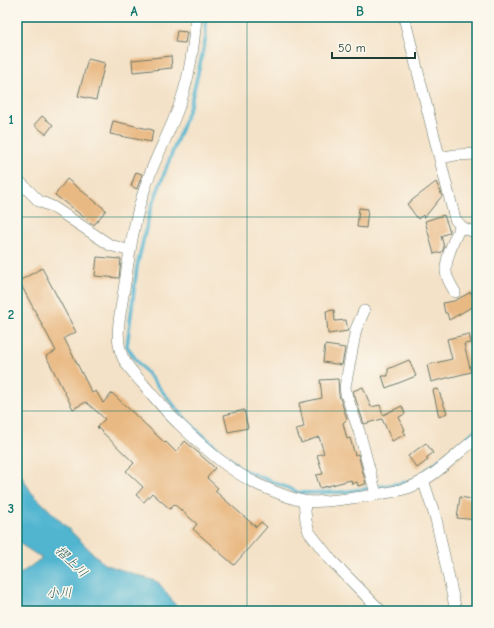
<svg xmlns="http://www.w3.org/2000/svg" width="494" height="628" font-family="'Comic Neue','Klee One',sans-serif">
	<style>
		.water { fill: #51b5d0; stroke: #387982 }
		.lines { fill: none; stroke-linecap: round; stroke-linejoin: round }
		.stream { stroke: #51b5d0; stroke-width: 3.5 }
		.building { fill: #e9b983 }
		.minor-casing { stroke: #6a7768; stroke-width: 12 }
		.minor { stroke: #fff; stroke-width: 11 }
		.grid { fill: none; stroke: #0f766e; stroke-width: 1; stroke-opacity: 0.55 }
		.labels { text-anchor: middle; stroke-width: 3; stroke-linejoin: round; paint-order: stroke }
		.water-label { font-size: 13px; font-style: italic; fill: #2e6163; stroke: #fbf7ec }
		.neatline { fill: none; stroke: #0f766e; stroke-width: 1.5 }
		.grid-label { font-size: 13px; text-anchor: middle; font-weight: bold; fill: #0f766e }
	</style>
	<rect width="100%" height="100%" fill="#fbf7ec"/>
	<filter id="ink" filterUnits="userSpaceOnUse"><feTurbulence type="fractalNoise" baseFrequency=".025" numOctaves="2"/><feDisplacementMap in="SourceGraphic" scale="8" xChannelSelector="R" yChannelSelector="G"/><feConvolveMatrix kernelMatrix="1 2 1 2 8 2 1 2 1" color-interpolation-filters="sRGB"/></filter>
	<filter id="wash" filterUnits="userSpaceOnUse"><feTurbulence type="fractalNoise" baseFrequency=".012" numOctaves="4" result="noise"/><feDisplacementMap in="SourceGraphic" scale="16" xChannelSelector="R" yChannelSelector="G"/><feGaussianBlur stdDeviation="0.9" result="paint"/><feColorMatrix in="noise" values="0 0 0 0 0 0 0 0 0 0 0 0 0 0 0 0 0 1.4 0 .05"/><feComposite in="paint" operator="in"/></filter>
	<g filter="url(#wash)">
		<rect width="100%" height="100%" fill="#f4e2c8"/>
		<!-- water -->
		<path class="water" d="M 17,468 L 31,492 L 104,564 L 158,582 L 180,611 L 74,611 L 68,610 L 17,611 L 17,575 L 20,574 L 42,558 L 17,542 Z"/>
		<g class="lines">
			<!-- stream -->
			<path class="stream" d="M 205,17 L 206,37 L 199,69 L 190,106 L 150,211 L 137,267 L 127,346 L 136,360 L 187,421 L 241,469 L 300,493 L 344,492 L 403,483 L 416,479 L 477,429"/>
		</g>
		<g id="blocks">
			<!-- building -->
			<path class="building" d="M 177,31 L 187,32 L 185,43 L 175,42 Z
				M 171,56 L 172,68 L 133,72 L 132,60 Z
				M 88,59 L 105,63 L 96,100 L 78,96 Z
				M 42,116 L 53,125 L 46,134 L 34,125 Z
				M 113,121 L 153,130 L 151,142 L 110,134 Z
				M 136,172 L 142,174 L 137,189 L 131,186 Z
				M 67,179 L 106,210 L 94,225 L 55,195 Z
				M 436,182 L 442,196 L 424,218 L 423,215 L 418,219 L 407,204 Z
				M 359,208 L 368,209 L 366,228 L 357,227 Z
				M 444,215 L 450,232 L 441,236 L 444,247 L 442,252 L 434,254 L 425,221 Z
				M 97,257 L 121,259 L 119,278 L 95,276 Z
				M 42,268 L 76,332 L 64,338 L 92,393 L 96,391 L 103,403 L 112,393 L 165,443 L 166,442 L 176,452 L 185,441 L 215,468 L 207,478 L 218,488 L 215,491 L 256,527 L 261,522 L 267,527 L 234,565 L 193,529 L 197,524 L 174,504 L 170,509 L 152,493 L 144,502 L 136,495 L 143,487 L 126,471 L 134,463 L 97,427 L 105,419 L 86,402 L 73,409 L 46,356 L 56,351 L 19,281 Z
				M 471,292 L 477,304 L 449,320 L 447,313 L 445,313 L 443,303 L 454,301 Z
				M 334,310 L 335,321 L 346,320 L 348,331 L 328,334 L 326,311 Z
				M 469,334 L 471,343 L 464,344 L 471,372 L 431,382 L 427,365 L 452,359 L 447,339 Z
				M 325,345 L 345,348 L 342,365 L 323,362 Z
				M 409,360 L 416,376 L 386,388 L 382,376 L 388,376 L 388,369 Z
				M 338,379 L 339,395 L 347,419 L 343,423 L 347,439 L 350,438 L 355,455 L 358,454 L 366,484 L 358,486 L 357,482 L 352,484 L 351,480 L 320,488 L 316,475 L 323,474 L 317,455 L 324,453 L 319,437 L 301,443 L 296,429 L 304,427 L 299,403 L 322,398 L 320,380 Z
				M 363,387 L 371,407 L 380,405 L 383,415 L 402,406 L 405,414 L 399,417 L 405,430 L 403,431 L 406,434 L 392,441 L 382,419 L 364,424 L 353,391 Z
				M 438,389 L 447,413 L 439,417 L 433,390 Z
				M 244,410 L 248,428 L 228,432 L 224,415 Z
				M 426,443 L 433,453 L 426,458 L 428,460 L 417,468 L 408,456 Z
				M 460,497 L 477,500 L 477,520 L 457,518 Z"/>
		</g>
	</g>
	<g filter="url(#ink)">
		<use href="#blocks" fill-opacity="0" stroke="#6a7768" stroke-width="1"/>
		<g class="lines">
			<!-- minor casing -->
			<g class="minor-casing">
				<path id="minor" d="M 196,17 C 194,43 191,69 183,94 C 174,126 156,154 146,185 C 133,221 129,258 123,296 C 120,315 114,339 123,358 C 128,368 137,377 144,385 C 155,398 166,412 178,423 C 203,447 228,470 259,485 C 273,491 288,498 303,501 C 319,504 401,493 415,485 C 438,474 457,453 477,438
					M 404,17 L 455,219 C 462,228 465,230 477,232
					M 440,158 L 455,155 L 477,154
					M 17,179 L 39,201 L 53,207 L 110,245 L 130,251
					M 455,292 C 451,285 446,278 446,271 C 445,260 455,236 461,226
					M 364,311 L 356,329 L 345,387 L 346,394 L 359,431 L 376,494
					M 423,480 L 436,519 L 456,611
					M 304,501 L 306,521 L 309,532 L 331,560 L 381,611"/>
			</g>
			<!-- minor -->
			<use href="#minor" class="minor"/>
		</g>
	</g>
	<!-- grid -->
	<path class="grid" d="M 247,17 L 247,611M 17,217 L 477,217M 17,411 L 477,411"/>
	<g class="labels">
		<!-- water labels -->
		<g class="water-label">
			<text transform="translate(72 561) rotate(44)" y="5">摺上川</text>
			<text transform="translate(59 592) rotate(-2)" y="5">小川</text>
		</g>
	</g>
	<!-- margin -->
	<rect width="494" height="628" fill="none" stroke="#fbf7ec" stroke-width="44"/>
	<!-- scale -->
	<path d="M332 52v6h83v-6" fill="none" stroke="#1f3d34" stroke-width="2"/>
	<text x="338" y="52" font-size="12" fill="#1f3d34" stroke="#fbf7ec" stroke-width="3" paint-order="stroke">50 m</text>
	<rect x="22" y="22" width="450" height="584" class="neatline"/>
	<g class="grid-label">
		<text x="134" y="16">A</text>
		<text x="360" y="16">B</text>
		<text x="11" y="124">1</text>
		<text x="11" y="319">2</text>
		<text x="11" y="513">3</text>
	</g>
</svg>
